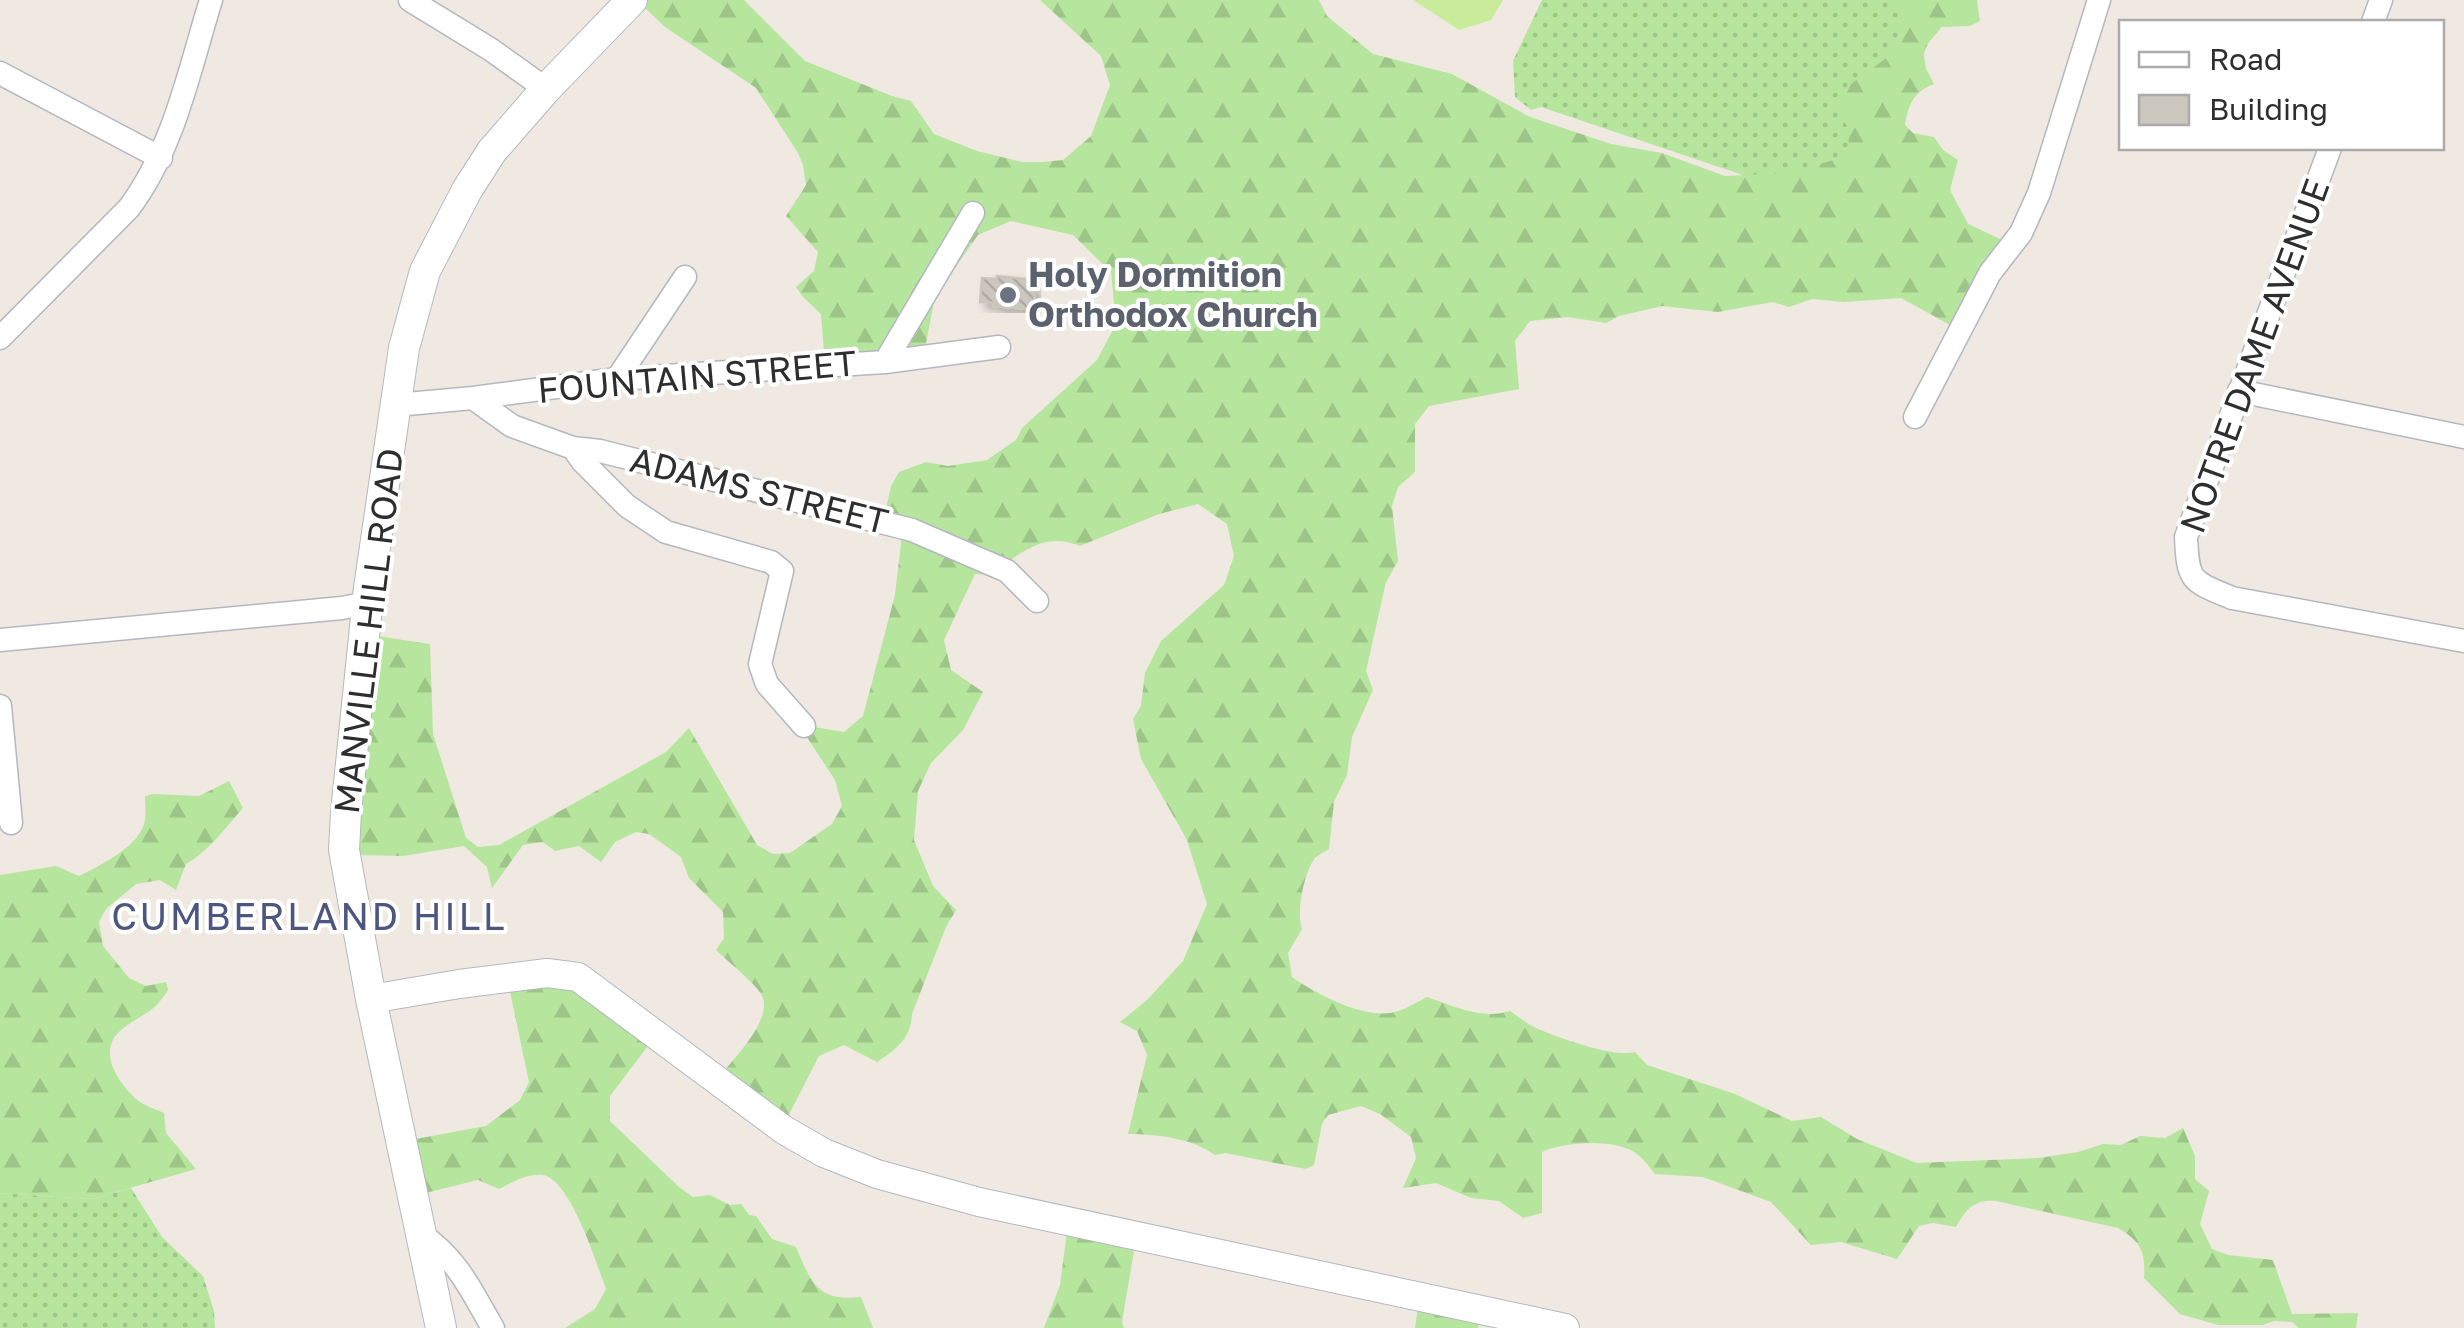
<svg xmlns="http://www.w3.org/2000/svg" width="2464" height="1328" font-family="'Golos Text',sans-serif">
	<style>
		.grass { fill: url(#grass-dots) }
		.forest { fill: url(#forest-firs) }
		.pitch { fill: #c9ec9a }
		.building { fill: url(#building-back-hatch); stroke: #cbc5ba; stroke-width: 2.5; filter: url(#shadow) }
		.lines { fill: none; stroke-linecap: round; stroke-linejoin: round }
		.minor-casing { stroke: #b4b7c1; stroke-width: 25 }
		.tertiary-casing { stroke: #b4b7c1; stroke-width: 30 }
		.secondary-casing { stroke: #b4b7c1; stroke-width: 32 }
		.minor { stroke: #fff; stroke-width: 22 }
		.tertiary { stroke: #fff; stroke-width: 28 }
		.secondary { stroke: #fff; stroke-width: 30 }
		.worship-dot { fill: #6b7280; stroke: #fff; stroke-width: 4 }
		.labels { text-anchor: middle; stroke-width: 8; stroke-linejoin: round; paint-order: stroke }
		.worship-label { font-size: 35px; font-weight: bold; fill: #5b616d; stroke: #fff; text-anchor: start }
		.street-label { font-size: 35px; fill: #2e2e2e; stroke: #fff }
		.neighbourhood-label { font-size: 38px; letter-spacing: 2.5px; fill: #4d5680; stroke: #fff }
	</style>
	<defs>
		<pattern id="grass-dots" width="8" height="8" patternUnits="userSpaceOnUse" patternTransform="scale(2.5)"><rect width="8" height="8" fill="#b6e59e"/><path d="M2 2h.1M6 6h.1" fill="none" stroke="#9dc588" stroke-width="1.8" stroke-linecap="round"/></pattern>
		<pattern id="forest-firs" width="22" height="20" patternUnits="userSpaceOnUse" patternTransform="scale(2.5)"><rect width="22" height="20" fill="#b6e59e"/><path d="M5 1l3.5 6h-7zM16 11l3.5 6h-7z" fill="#9dc588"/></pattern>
		<pattern id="building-back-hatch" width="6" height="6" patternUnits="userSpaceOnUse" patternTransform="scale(2.5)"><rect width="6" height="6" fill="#cbc7bf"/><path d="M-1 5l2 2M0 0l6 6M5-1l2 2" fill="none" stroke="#afaba4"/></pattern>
		<filter id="shadow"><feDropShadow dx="6" dy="6" stdDeviation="5" flood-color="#0004"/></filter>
	</defs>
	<rect width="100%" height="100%" fill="#efe9e1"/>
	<!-- grass -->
	<path class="grass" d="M 1542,0 L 1908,0 L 1935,26 L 1859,214 L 1541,107 L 1531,110 L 1515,97 L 1513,61 Z
		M 131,1188 L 162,1237 L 203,1276 L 214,1311 L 215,1328 L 0,1328 L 0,1193 L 92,1199 Z"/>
	<!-- forest -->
	<path class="forest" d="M 644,0 L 744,0 L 805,61 L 892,96 L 911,101 L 934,134 L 977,151 L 1022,162 L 1042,162 L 1063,160 L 1091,136 L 1110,85 L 1101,56 L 1040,0 L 1319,0 L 1327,16 L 1373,54 L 1452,74 L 1530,117 L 1611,144 L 1662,153 L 1725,176 L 1787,173 L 1848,156 L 1849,131 L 1838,108 L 1851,84 L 1893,53 C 1898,35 1905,17 1894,0 L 1977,0 L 1980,21 L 1970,26 L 1942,27 L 1923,49 L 1926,69 L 1934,84 C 1914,91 1908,105 1905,125 L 1913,133 L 1934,137 L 1943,150 L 1958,160 L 1950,190 L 1968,224 L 2013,245 L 1961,331 L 1901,298 L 1844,302 L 1812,299 L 1789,307 L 1773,302 L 1718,312 L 1662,306 L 1619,316 L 1606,323 L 1568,317 L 1530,321 L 1515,341 L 1519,389 L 1429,406 L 1415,424 L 1415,472 L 1398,487 L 1392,506 L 1398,561 L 1386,582 L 1366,671 L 1373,690 L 1352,737 L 1347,775 L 1334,802 L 1329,849 C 1327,850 1316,857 1315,858 C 1304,872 1296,913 1302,929 L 1288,953 L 1292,977 C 1316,994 1368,1022 1398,1011 C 1408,1008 1417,1002 1427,997 C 1454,1006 1481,1020 1510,1011 C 1519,1017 1528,1025 1538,1029 C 1560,1038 1613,1058 1635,1052 L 1647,1065 L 1735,1094 L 1792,1121 L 1821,1117 L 1857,1139 L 1917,1163 L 2039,1158 L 2078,1152 L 2103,1144 L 2121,1145 L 2140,1136 L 2165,1138 L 2183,1128 L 2195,1156 L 2195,1179 L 2209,1191 L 2200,1224 L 2212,1249 L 2228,1255 L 2273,1260 L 2292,1314 L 2358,1313 L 2356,1328 L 2299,1328 L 2292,1322 L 2274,1321 L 2263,1325 L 2218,1325 L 2180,1314 L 2144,1278 C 2146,1251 2140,1241 2118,1228 L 1996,1201 C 1973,1199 1966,1210 1956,1227 L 1933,1223 L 1919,1226 L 1897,1259 L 1841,1242 L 1811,1245 L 1771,1202 L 1703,1177 L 1655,1174 C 1650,1168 1645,1160 1638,1155 C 1619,1138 1565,1141 1542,1152 L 1542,1213 L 1523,1218 L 1499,1201 L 1471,1198 L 1436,1183 L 1403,1188 L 1416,1158 L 1411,1137 L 1380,1114 L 1361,1106 L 1328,1115 L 1322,1124 L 1314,1165 L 1306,1169 L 1225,1153 L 1215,1155 C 1192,1138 1156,1134 1128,1134 L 1147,1055 L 1137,1031 L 1120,1022 L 1147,1000 L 1183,961 L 1207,904 L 1187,840 L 1141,759 L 1133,719 L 1141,706 L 1145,673 L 1161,641 L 1224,585 L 1234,556 L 1227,524 L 1198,504 L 1159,514 L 1080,546 C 1043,530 1019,555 990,575 L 975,574 L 944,640 L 951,670 L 983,692 L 963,730 L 931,763 L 918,791 L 914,840 L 933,886 L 956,910 L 946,927 L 912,1014 C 911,1038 897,1049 877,1062 L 844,1045 L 819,1056 L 781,1130 L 717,1080 C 731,1061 776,1018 761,994 C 754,982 727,961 716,950 L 724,938 L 723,912 L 689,878 L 681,857 L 649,834 L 636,832 L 615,842 L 601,862 L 579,846 L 555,851 L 543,842 L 523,845 L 492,888 L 487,867 L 464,846 L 403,856 L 355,855 L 370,635 L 430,644 L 433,734 L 466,838 L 478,847 L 499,845 L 666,752 L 689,728 L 757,845 L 773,854 L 790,853 L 832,824 L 842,806 L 835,780 L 801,728 L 802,725 L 844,732 L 863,716 L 895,595 L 902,535 L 882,527 L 891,486 L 899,472 L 926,462 L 948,466 L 987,460 L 1016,440 L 1022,428 L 1097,360 L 1116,324 L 1111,272 L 1073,235 L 1011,221 L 978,235 L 935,297 L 926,343 L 930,357 L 825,365 L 821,314 L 803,297 L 796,287 L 814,271 L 818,252 L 786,216 L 806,185 L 803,165 L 798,153 L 756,88 L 665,27 L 641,4 Z
		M 229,781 L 243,808 C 226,827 208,852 186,864 L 176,890 L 160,880 L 136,884 L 106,909 L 99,922 L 103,946 L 129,978 L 146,986 L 166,982 L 168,990 C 153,1015 140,1014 120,1031 C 97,1052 118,1082 136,1099 C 143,1105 155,1109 164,1113 L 166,1133 L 196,1169 L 92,1199 L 0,1193 L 0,875 L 56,866 L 79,876 C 99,866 142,845 145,820 C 146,812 145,803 145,796 L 153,794 L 199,796 Z
		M 582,982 L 657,1034 L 610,1096 L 610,1121 L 679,1187 L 693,1197 L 710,1195 L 730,1205 L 741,1204 L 749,1215 L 756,1216 L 772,1239 L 796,1247 C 811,1282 817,1302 861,1297 L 873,1328 L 565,1328 L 595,1309 L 606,1289 C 597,1265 571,1180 543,1175 C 528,1173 512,1182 499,1189 L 478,1180 L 413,1196 L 405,1141 L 486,1126 L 520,1100 L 529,1082 L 509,987 Z
		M 1067,1232 L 1136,1239 L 1122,1322 L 1124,1328 L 1044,1328 L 1060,1285 Z
		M 1418,1307 L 1481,1318 L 1478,1328 L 1415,1328 Z"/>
	<!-- pitch -->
	<path class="pitch" d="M 1413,0 L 1503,0 L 1491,20 L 1459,30 Z"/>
	<!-- building -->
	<path class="building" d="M 997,276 L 1025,279 L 1035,289 L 1034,301 L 1028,304 L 1028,309 L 994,306 L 995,303 L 980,302 L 982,278 L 997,279 Z"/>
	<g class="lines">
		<!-- minor casing -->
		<g class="minor-casing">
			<path id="minor" d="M 410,0 L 490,49 L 546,89
				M 2373,22 L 2381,0
				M 0,73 L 161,158
				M 2330,148 L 2186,537 C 2188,582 2191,581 2232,598 L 2464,641
				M 0,338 L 129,208 C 174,148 189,71 211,0
				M 885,362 L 973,213
				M 617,379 L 685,277
				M 2239,391 L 2464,437
				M 473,398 L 512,426 L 573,448 L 600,451 L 912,530 L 1007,571 L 1037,601
				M 396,405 L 473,398 L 617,379 L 885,362 L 999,347
				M 1915,417 L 1990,273 L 2021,233 L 2039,193 L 2099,0
				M 573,448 L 583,462 L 627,506 L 666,532 L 771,562 L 782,571 L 760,664 L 767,684 L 804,726
				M 0,640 L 342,608 L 367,603
				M 0,706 L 11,823
				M 421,1234 C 459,1261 470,1289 493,1328"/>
		</g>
		<!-- tertiary casing -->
		<g class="tertiary-casing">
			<path id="tertiary" d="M 371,999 L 459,984 L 547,973 L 578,977 L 784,1130 L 824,1153 L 877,1174 L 979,1202 L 1565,1328"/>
		</g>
		<!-- secondary casing -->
		<g class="secondary-casing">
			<path id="secondary" d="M 441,1328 L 371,999 L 344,850 L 346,812 L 369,588 L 404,348 L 425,271 L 467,190 L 492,151 L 546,89 L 632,0"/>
		</g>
		<!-- minor -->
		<use href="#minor" class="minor"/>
		<!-- tertiary -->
		<use href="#tertiary" class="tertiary"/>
		<!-- secondary -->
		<use href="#secondary" class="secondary"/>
	</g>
	<!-- markers -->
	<circle class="worship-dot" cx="1008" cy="295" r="10"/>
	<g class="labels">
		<!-- worship labels -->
		<g class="worship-label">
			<text x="1028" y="287">Holy Dormition<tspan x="1028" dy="40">Orthodox Church</tspan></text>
		</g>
		<!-- street labels -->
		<g class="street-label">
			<text transform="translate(2255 356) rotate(-70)" y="12">NOTRE DAME AVENUE</text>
			<text transform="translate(697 377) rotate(-5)" y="12">FOUNTAIN STREET</text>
			<text transform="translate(759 491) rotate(14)" y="12">ADAMS STREET</text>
			<text transform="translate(369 631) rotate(-83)" y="12">MANVILLE HILL ROAD</text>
		</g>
		<!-- neighbourhood labels -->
		<g class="neighbourhood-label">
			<text x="309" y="930">CUMBERLAND HILL</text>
		</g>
	</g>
	<!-- legend -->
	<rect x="2119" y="20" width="325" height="130" fill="#ffffff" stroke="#ababab" stroke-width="2.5"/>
	<rect x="2139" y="52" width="50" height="15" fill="#ffffff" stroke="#ababab" stroke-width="2.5"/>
	<text x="2209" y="70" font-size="30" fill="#2e2e2e">Road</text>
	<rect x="2139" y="95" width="50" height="30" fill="#cbc7bf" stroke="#ababab" stroke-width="2.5"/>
	<text x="2209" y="120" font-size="30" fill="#2e2e2e">Building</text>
</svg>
